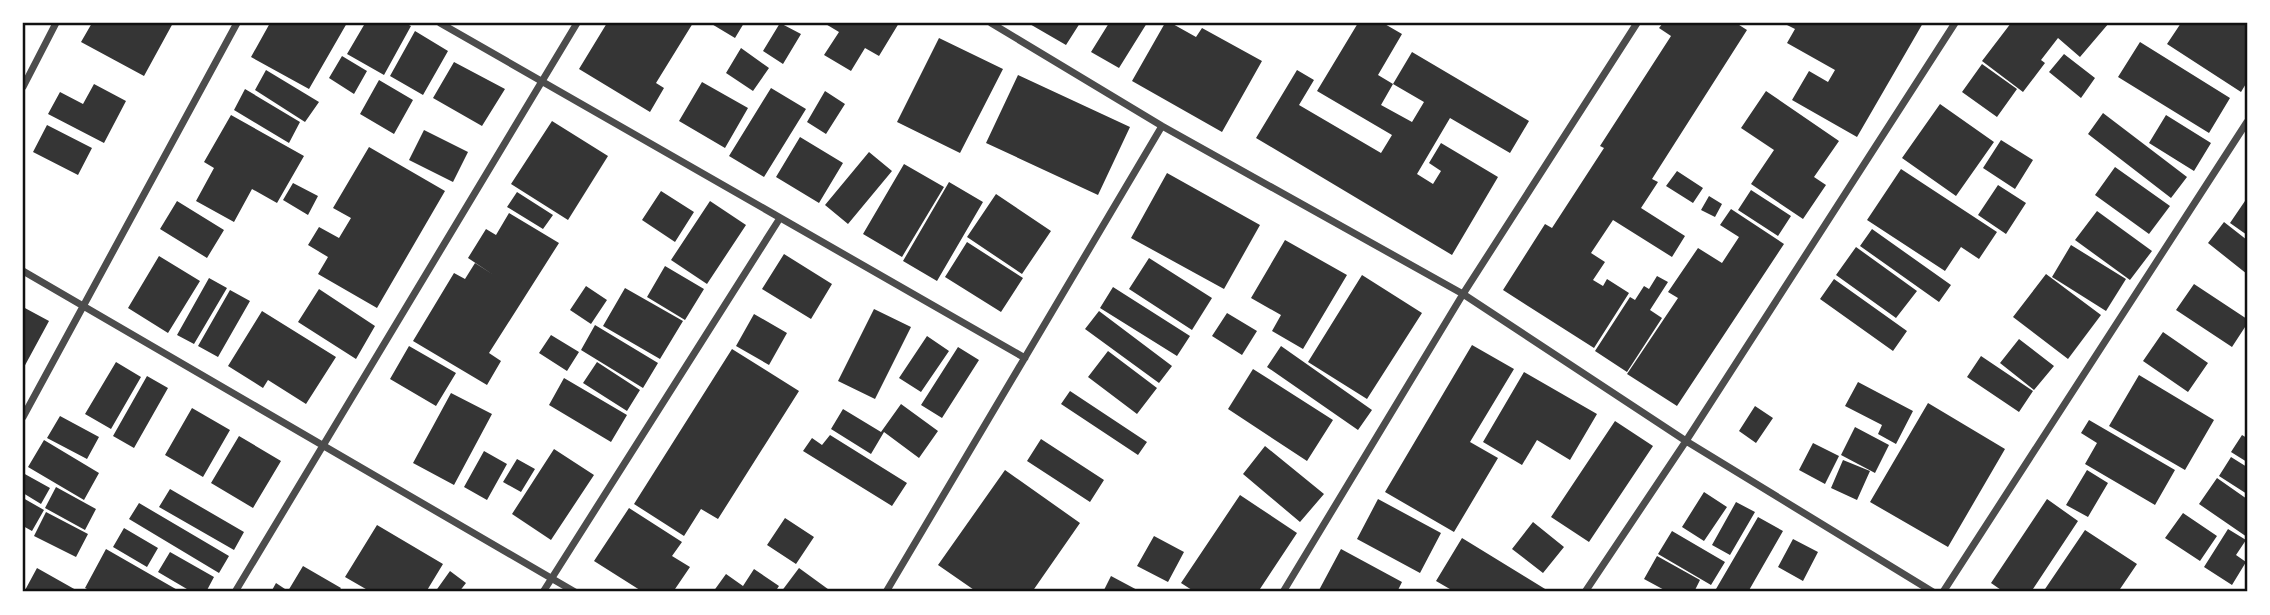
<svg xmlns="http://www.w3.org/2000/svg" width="2270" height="615" font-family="Manrope,sans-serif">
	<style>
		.building { fill: #353535 }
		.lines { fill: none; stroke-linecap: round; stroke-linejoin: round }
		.minor { stroke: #4c4c4c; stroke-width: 7 }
		.neatline { fill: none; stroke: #111; stroke-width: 2.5 }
	</style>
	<rect width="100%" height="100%" fill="#fff"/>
	<!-- building -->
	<path class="building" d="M 92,23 L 173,23 L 144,76 L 81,42 Z
		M 270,23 L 347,23 L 309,89 L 251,57 Z
		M 360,23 L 405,23 L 411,26 L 384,75 L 347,54 L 364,25 Z
		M 607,23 L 693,23 L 656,83 L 664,88 L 650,112 L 579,69 Z
		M 710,23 L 744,23 L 735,38 Z
		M 780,23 L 801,34 L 783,64 L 763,51 Z
		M 824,23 L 899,23 L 879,56 L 865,48 L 851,71 L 824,55 L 839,32 Z
		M 1028,23 L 1080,23 L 1066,45 Z
		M 1109,23 L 1147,23 L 1119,68 L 1091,52 Z
		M 1165,23 L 1171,23 L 1196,37 L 1202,28 L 1262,61 L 1222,132 L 1132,81 Z
		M 1358,23 L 1383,23 L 1402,34 L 1378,75 L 1393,84 L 1381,105 L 1412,122 L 1424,102 L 1393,84 L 1412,52 L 1529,121 L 1510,153 L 1450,118 L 1417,174 L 1433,184 L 1441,171 L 1429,163 L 1441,143 L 1498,177 L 1452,255 L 1256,138 L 1297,70 L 1314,80 L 1299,105 L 1381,153 L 1392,135 L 1317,91 Z
		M 1663,23 L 1736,23 L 1747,30 L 1652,179 L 1658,182 L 1641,208 L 1685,236 L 1672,257 L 1613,220 L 1591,253 L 1605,262 L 1593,280 L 1603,286 L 1607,279 L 1629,293 L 1594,348 L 1503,290 L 1545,224 L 1552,228 L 1604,148 L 1600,146 L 1671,36 L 1659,28 Z
		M 1783,23 L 1923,23 L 1857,137 L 1792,100 L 1809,71 L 1828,82 L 1835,70 L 1787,43 L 1795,29 Z
		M 2011,23 L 2109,23 L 2080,57 L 2058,38 L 2041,60 L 2045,63 L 2023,92 L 1982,61 Z
		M 2181,23 L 2247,23 L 2247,82 L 2241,92 L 2167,44 Z
		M 415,31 L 448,51 L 423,95 L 390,76 Z
		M 939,38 L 1003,69 L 960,153 L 897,122 Z
		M 2140,42 L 2230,98 L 2209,133 L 2118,77 Z
		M 741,48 L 769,68 L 753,91 L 726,73 Z
		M 2064,54 L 2095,78 L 2081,98 L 2049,72 Z
		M 342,56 L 367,71 L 354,94 L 329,78 Z
		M 454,62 L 505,89 L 482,126 L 433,98 Z
		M 1982,64 L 2017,89 L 1997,117 L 1962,92 Z
		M 266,70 L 319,102 L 305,122 L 255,90 Z
		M 1018,75 L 1130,127 L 1098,195 L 986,143 Z
		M 379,80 L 413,100 L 394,134 L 360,114 Z
		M 702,82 L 748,108 L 725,148 L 679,121 Z
		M 94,84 L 126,101 L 104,143 L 48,114 L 60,92 L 83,104 Z
		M 771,88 L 806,109 L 764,177 L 729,156 Z
		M 245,89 L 300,122 L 289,143 L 234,110 Z
		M 825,91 L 845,104 L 826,134 L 807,122 Z
		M 1766,91 L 1839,141 L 1814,177 L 1826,185 L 1803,219 L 1751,184 L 1774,150 L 1741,128 Z
		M 1940,104 L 1994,142 L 1956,196 L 1902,158 Z
		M 2103,113 L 2187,177 L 2171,198 L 2088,134 Z
		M 231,115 L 304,156 L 277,203 L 252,189 L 234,222 L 196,201 L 214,168 L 204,162 Z
		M 2166,115 L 2211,143 L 2194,171 L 2149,143 Z
		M 552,121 L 608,156 L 568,220 L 511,184 Z
		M 47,125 L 92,148 L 78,175 L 33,152 Z
		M 424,130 L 468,152 L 453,182 L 409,160 Z
		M 800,137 L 843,163 L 819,203 L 776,177 Z
		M 2001,140 L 2033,160 L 2015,189 L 1983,168 Z
		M 369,147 L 445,191 L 377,308 L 318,274 L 328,257 L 308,245 L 319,227 L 339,238 L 351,218 L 333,208 Z
		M 869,152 L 892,171 L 848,224 L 825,205 Z
		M 904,164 L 944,187 L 902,257 L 863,234 Z
		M 2115,167 L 2170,206 L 2149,234 L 2095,195 Z
		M 1901,169 L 1997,232 L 1979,259 L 1961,247 L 1945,271 L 1867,220 Z
		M 1677,171 L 1703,188 L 1693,203 L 1666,186 Z
		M 1167,173 L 1260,225 L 1224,289 L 1131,238 Z
		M 949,182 L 983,202 L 937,281 L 903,261 Z
		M 293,183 L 318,196 L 308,215 L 283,200 Z
		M 1998,185 L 2026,203 L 2006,234 L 1978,215 Z
		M 1751,190 L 1791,216 L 1778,236 L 1738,210 Z
		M 661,191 L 694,212 L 675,242 L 642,220 Z
		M 517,192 L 553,215 L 543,229 L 507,207 Z
		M 996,194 L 1051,231 L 1022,274 L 967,237 Z
		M 1709,196 L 1722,204 L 1715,217 L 1701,210 Z
		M 2247,198 L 2247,235 L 2230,223 Z
		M 177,201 L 224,230 L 207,258 L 160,229 Z
		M 710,201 L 746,225 L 707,284 L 671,260 Z
		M 1731,209 L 1784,244 L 1677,406 L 1627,374 L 1678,298 L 1668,292 L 1698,248 L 1722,263 L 1739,237 L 1720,225 Z
		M 2097,211 L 2152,251 L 2130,280 L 2075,240 Z
		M 509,213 L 559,243 L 489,353 L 501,361 L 487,385 L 413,341 L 454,273 L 465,279 L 475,263 L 492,274 L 468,258 L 486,229 L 496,235 Z
		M 2224,222 L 2247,240 L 2247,274 L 2208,243 Z
		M 1872,229 L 1951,285 L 1939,302 L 1860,246 Z
		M 1285,240 L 1347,275 L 1303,349 L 1272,331 L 1281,315 L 1251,298 Z
		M 967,242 L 1023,278 L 1001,312 L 945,277 Z
		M 2071,245 L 2126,279 L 2106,311 L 2052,277 Z
		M 1856,247 L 1917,291 L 1896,318 L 1836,275 Z
		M 784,254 L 832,284 L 811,319 L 762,289 Z
		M 159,256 L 200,281 L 168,333 L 128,308 Z
		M 1149,258 L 1212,298 L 1192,330 L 1129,289 Z
		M 665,266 L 704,289 L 685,320 L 647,297 Z
		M 2046,274 L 2101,315 L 2068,359 L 2013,317 Z
		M 1362,275 L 1422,313 L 1367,399 L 1308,362 Z
		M 1657,276 L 1668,282 L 1650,310 L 1662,318 L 1627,372 L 1595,351 L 1630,297 L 1635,300 L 1644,286 L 1649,289 Z
		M 209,278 L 227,288 L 194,344 L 177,335 Z
		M 1834,279 L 1907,331 L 1893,351 L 1820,299 Z
		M 2194,284 L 2247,319 L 2247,324 L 2232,347 L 2176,310 Z
		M 586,286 L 607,300 L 591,324 L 570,310 Z
		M 1113,287 L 1190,336 L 1177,356 L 1100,308 Z
		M 625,288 L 683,321 L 660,359 L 603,326 Z
		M 319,289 L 375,326 L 356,359 L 298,322 Z
		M 230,290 L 250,301 L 218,357 L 198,346 Z
		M 23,307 L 49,321 L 23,369 Z
		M 874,309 L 911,327 L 875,399 L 838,381 Z
		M 262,311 L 336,357 L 306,404 L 268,380 L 263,388 L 228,366 Z
		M 1099,311 L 1172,366 L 1159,383 L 1085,329 Z
		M 1227,313 L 1257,331 L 1242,355 L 1212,336 Z
		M 754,314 L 787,333 L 769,365 L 736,346 Z
		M 595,325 L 658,363 L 643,388 L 581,350 Z
		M 2163,332 L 2208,363 L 2188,392 L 2143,361 Z
		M 551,335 L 579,352 L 567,371 L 539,353 Z
		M 927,336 L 949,351 L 921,392 L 899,378 Z
		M 2019,339 L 2054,366 L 2034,390 L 2000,363 Z
		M 1472,345 L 1514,369 L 1470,442 L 1498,458 L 1454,532 L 1385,492 Z
		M 409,346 L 456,373 L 436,406 L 390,379 Z
		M 1281,346 L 1372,410 L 1358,430 L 1267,367 Z
		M 958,347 L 979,360 L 942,418 L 921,405 Z
		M 732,349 L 799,391 L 718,519 L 701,509 L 684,536 L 634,504 Z
		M 1108,351 L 1157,388 L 1137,414 L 1088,377 Z
		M 1981,356 L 2033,391 L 2019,412 L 1967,377 Z
		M 116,362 L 141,377 L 111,429 L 85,414 Z
		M 597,362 L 640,390 L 627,411 L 583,383 Z
		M 1253,369 L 1333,420 L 1307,461 L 1228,409 Z
		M 1524,372 L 1597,414 L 1570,460 L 1537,440 L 1522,465 L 1483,442 Z
		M 2139,375 L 2214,420 L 2185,470 L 2109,426 Z
		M 147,376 L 168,388 L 134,448 L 113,436 Z
		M 564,378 L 627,415 L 611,442 L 549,405 Z
		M 1858,382 L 1913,411 L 1896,444 L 1878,434 L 1882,425 L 1845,406 Z
		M 1070,391 L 1147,442 L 1138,455 L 1061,404 Z
		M 451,393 L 492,414 L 454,485 L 413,463 Z
		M 1928,403 L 2005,449 L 1948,547 L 1870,502 Z
		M 901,404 L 938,431 L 919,458 L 884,432 L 871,454 L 831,429 L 843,409 L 881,432 Z
		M 1755,406 L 1773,418 L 1756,443 L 1739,431 Z
		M 192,408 L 230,430 L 203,477 L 165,455 Z
		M 60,416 L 99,437 L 87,459 L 47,438 Z
		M 2089,420 L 2175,470 L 2155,505 L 2085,464 L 2097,443 L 2081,433 Z
		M 1615,421 L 1653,446 L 1589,542 L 1551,517 Z
		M 1855,427 L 1889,445 L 1875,473 L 1841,455 Z
		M 830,435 L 907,483 L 892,506 L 803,451 L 812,438 L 822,445 Z
		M 2242,435 L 2247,438 L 2247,462 L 2231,452 Z
		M 239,436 L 281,461 L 253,508 L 211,483 Z
		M 1041,439 L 1104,480 L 1090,502 L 1027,461 Z
		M 44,440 L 99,473 L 84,500 L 28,467 Z
		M 1813,443 L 1839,456 L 1825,484 L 1799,470 Z
		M 1265,446 L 1324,494 L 1300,522 L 1243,474 Z
		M 554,449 L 594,475 L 551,540 L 512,514 Z
		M 484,451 L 507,464 L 487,500 L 464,487 Z
		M 2231,457 L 2247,467 L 2247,494 L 2219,476 Z
		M 517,459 L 535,469 L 521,492 L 503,482 Z
		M 1843,460 L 1870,471 L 1857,500 L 1831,488 Z
		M 1005,470 L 1080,523 L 1032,592 L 977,592 L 938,565 Z
		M 2087,470 L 2108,483 L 2088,517 L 2066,505 Z
		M 23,473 L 50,488 L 41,504 L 23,493 Z
		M 2217,478 L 2247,499 L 2247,537 L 2199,504 Z
		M 56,487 L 96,509 L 85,530 L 45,508 Z
		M 170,489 L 244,532 L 234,550 L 159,507 Z
		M 1704,492 L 1727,507 L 1704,541 L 1682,527 Z
		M 1240,495 L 1297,533 L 1258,592 L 1195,592 L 1181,583 Z
		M 23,498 L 44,510 L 32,531 L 23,526 Z
		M 1378,499 L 1441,533 L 1420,573 L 1357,539 Z
		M 2047,499 L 2078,521 L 2031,592 L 2004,592 L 1991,583 Z
		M 1736,502 L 1755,512 L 1730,555 L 1712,545 Z
		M 139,503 L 229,556 L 219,573 L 129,519 Z
		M 629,508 L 682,542 L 672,556 L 690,567 L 673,592 L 643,592 L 594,561 Z
		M 46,512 L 88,534 L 76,557 L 34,536 Z
		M 2183,513 L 2217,536 L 2200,561 L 2165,538 Z
		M 1758,517 L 1783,531 L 1748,592 L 1721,592 L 1716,589 Z
		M 785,518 L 814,537 L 796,564 L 767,545 Z
		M 1533,522 L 1564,547 L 1543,573 L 1512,549 Z
		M 377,525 L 443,564 L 426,592 L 371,592 L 345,577 Z
		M 124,528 L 158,548 L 147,567 L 113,547 Z
		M 2228,529 L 2246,540 L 2236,555 L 2246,562 L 2232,585 L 2204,567 Z
		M 2085,530 L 2137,564 L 2118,592 L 2043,592 Z
		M 1672,531 L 1725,562 L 1711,585 L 1658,554 Z
		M 1154,536 L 1184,552 L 1168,582 L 1137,566 Z
		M 1462,538 L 1550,592 L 1455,592 L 1436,581 Z
		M 1793,539 L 1818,552 L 1803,581 L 1778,567 Z
		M 106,549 L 181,592 L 93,592 L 85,588 Z
		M 1341,549 L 1402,582 L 1397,592 L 1318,592 Z
		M 170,552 L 214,577 L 206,592 L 192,592 L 158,572 Z
		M 1657,556 L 1700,580 L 1694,592 L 1668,592 L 1644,579 Z
		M 303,566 L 341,588 L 338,592 L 271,592 L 276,583 L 288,591 Z
		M 37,568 L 76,590 L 75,592 L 24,592 Z
		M 799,568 L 832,592 L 781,592 Z
		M 754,569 L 779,586 L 775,592 L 713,592 L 726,574 L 743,586 Z
		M 450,571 L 466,583 L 459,592 L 435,592 Z
		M 1111,576 L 1141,592 L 1103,592 Z"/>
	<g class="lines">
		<!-- minor -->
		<path class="minor" d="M 440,23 L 1025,358
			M 991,23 L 1162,126 L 1463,294 L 1686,441 L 1933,592
			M 23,87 L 56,23
			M 23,271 L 575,592
			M 23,417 L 237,23
			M 235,592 L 577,23
			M 543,592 L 780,218
			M 886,592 L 1162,126
			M 1283,592 L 1463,294 L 1637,23
			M 1585,592 L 1686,441 L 1955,23
			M 1943,592 L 2247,122"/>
	</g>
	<!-- border -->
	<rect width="2270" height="615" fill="none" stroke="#ffffff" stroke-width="49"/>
	<rect x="24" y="24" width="2222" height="566" class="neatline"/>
</svg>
